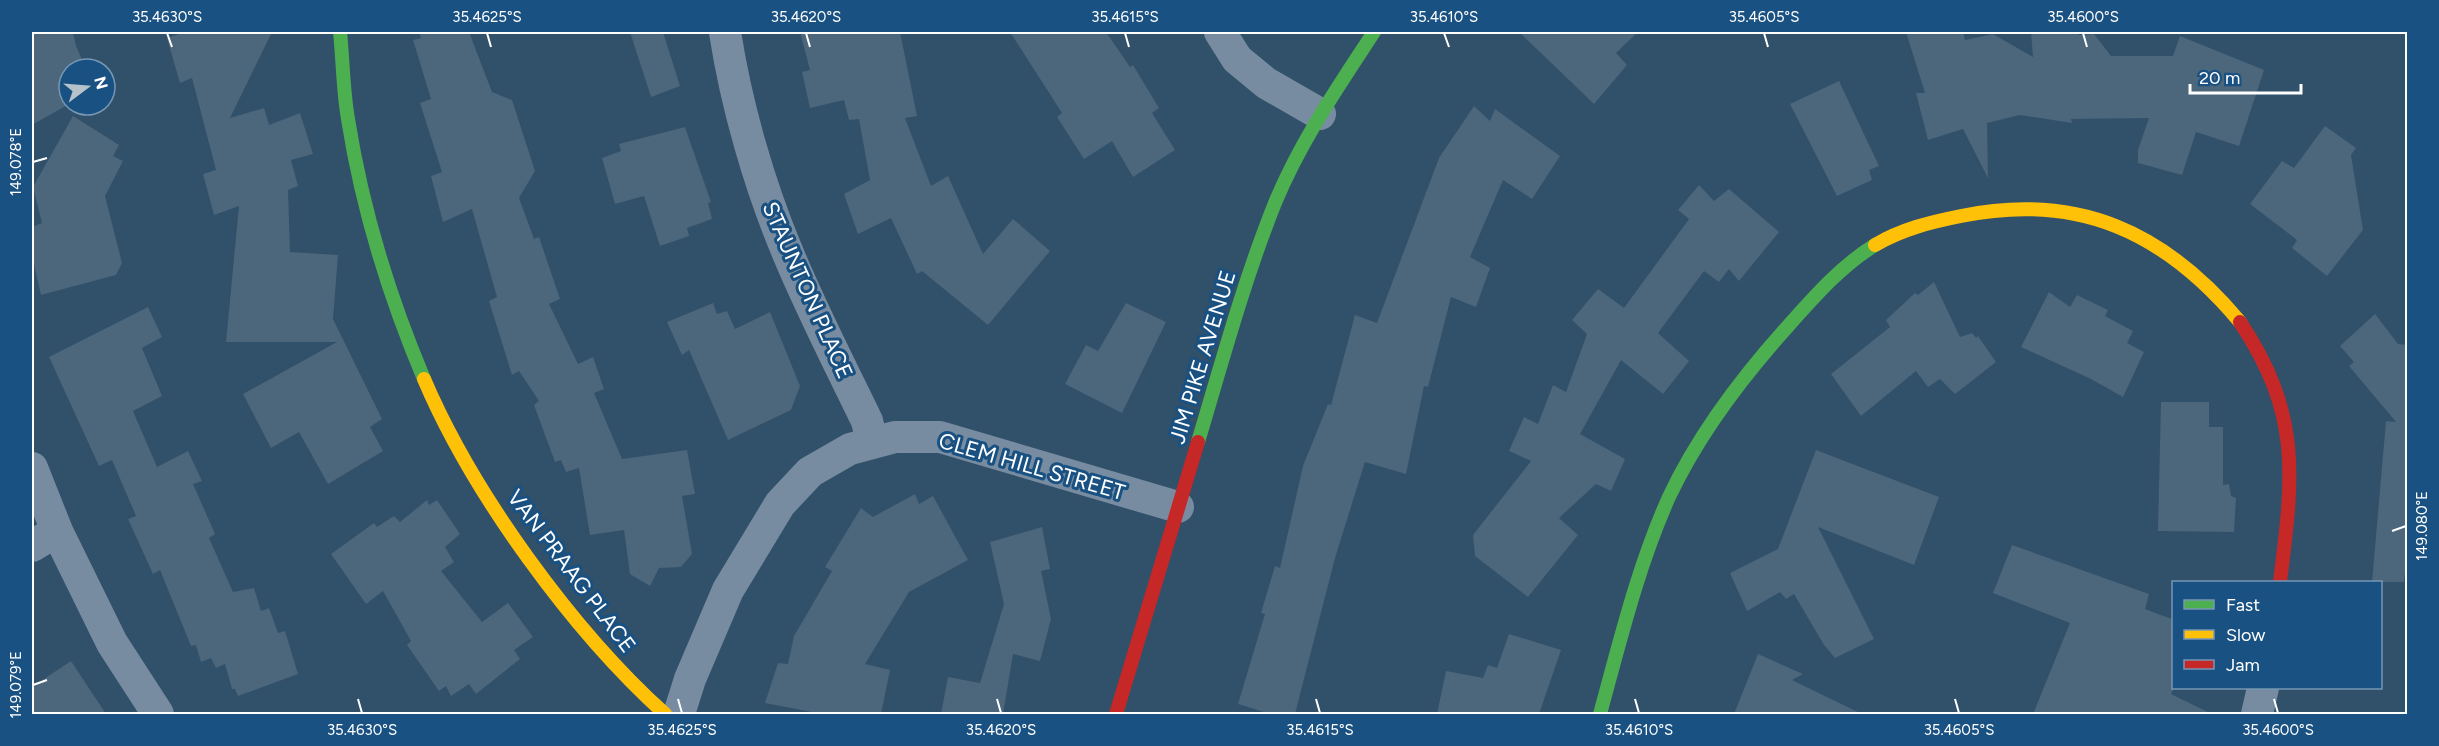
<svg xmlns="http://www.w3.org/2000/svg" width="2439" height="746" font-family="Figtree,sans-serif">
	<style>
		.building { fill: #4c667b }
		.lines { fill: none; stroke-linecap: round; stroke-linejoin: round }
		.street { stroke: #778ca0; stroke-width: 32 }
		.fast { stroke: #4caf50; stroke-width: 14 }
		.slow { stroke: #ffc107; stroke-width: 14 }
		.jam { stroke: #c62828; stroke-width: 14 }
		.ticks { fill: none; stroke: #fff; stroke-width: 2 }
		.labels { text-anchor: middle; stroke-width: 6; stroke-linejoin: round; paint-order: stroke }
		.street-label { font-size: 22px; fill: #fff; stroke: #195182 }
		.neatline { fill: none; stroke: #fff; stroke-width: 2 }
		.ticks-label { font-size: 15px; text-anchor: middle; fill: #fff }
	</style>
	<rect width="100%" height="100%" fill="#31506a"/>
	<!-- building -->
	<path class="building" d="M 32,32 L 73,32 L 76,46 L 86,69 L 69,69 L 69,104 L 32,125 Z
		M 185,32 L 272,32 L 230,118 L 264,108 L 269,125 L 300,113 L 313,154 L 291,160 L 298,186 L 288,190 L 290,252 L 338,255 L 333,319 L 382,419 L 370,427 L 383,451 L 328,484 L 299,432 L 271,448 L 243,394 L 337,342 L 226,342 L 239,206 L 214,215 L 203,174 L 216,170 L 192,78 L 180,83 L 167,38 Z
		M 419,32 L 469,32 L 492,92 L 512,100 L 535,171 L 519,198 L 534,239 L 539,237 L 560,299 L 549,304 L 578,364 L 593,357 L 604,389 L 594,393 L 622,459 L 687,450 L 695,494 L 682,496 L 692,554 L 681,567 L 659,568 L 650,586 L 630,574 L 624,530 L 590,535 L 579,468 L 566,472 L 561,460 L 555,462 L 534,405 L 539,401 L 519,371 L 512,375 L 489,301 L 497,297 L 472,209 L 443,222 L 431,176 L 442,172 L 420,103 L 431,99 L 413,40 L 421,38 Z
		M 630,32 L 663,32 L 680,86 L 651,97 Z
		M 800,32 L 900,32 L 917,116 L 905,118 L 931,186 L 948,176 L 983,254 L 1013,219 L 1050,251 L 988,325 L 922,271 L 917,274 L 891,218 L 858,234 L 844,194 L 870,180 L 859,119 L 849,120 L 844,100 L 810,108 L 802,72 L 810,70 Z
		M 1010,32 L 1106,32 L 1130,67 L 1133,65 L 1159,108 L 1152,113 L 1175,150 L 1133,177 L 1112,141 L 1084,159 L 1057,117 L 1062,113 Z
		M 1519,32 L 1638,32 L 1616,53 L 1627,65 L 1594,104 Z
		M 1906,32 L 1963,32 L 1965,40 L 1993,34 L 2033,57 L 2031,32 L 2078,32 L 2078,35 L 2094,34 L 2111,56 L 2173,56 L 2180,36 L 2264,70 L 2239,146 L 2196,132 L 2182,175 L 2138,163 L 2138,150 L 2149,118 L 2071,119 L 2072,123 L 2020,115 L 1987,123 L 1988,178 L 1963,129 L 1928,140 L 1916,93 L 1925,93 Z
		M 1839,81 L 1879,166 L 1869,170 L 1872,180 L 1837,196 L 1790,104 Z
		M 1474,106 L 1490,121 L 1495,109 L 1560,156 L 1532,199 L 1503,180 L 1470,257 L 1490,268 L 1476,307 L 1451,297 L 1428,387 L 1424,386 L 1406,474 L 1365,462 L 1335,558 L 1295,714 L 1270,714 L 1238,704 L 1265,614 L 1261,613 L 1275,566 L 1280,568 L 1303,466 L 1328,404 L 1331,405 L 1355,315 L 1377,323 L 1439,158 Z
		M 73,116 L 119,145 L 113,156 L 123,161 L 105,196 L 122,263 L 116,275 L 41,295 L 32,256 L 32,227 L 42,223 L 33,187 Z
		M 2325,126 L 2356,148 L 2351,155 L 2363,230 L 2327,276 L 2292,248 L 2297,240 L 2250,204 L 2282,161 L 2294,168 Z
		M 685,127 L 711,202 L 708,203 L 712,219 L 687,228 L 689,236 L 660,246 L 644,196 L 615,204 L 602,158 L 621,151 L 619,144 Z
		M 1699,185 L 1714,201 L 1729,189 L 1779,232 L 1739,281 L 1729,269 L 1719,282 L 1704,271 L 1658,333 L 1689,361 L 1663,394 L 1621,360 L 1580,434 L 1625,459 L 1611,491 L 1596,484 L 1559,518 L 1578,535 L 1528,597 L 1475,556 L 1473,535 L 1531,461 L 1509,451 L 1524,417 L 1538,424 L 1553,385 L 1566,392 L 1587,334 L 1572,320 L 1598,289 L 1624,308 L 1689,219 L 1678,210 Z
		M 1934,282 L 1960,337 L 1972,333 L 1976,338 L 1978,336 L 1996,362 L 1955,394 L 1940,379 L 1928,387 L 1916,371 L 1861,416 L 1831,374 L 1890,327 L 1886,320 L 1915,293 L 1918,295 Z
		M 2049,292 L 2070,307 L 2077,295 L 2108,310 L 2105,316 L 2133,331 L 2127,343 L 2144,352 L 2123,397 L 2091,379 L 2021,347 Z
		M 713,303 L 717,314 L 727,311 L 735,329 L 770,312 L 800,386 L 791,410 L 728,440 L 689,350 L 682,355 L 667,322 Z
		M 1126,303 L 1166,322 L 1122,413 L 1065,384 L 1086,345 L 1098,351 Z
		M 148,307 L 162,337 L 142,348 L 162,396 L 133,411 L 157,467 L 188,451 L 202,481 L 193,484 L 215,534 L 209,538 L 233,592 L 254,588 L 261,611 L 269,608 L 278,633 L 285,631 L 298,674 L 238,696 L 235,689 L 232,689 L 225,664 L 216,668 L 211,658 L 201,662 L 196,645 L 191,646 L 160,570 L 153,574 L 128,519 L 136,516 L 112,460 L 99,466 L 49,357 Z
		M 2375,314 L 2398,344 L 2408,345 L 2408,539 L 2404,582 L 2372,582 L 2386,421 L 2396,422 L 2349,366 L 2354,362 L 2340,346 Z
		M 2161,402 L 2209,402 L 2209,427 L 2223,427 L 2223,485 L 2229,484 L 2231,496 L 2236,498 L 2234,532 L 2158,531 Z
		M 1816,450 L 1939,497 L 1914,565 L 1818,527 L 1874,639 L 1835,658 L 1824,645 L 1794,594 L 1786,599 L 1780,592 L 1747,611 L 1730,573 L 1778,549 Z
		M 915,494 L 919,504 L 933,496 L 968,560 L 909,592 L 865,664 L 890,670 L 881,714 L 822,714 L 765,703 L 778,663 L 788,664 L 794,636 L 832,571 L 825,567 L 861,508 L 873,517 Z
		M 427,500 L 429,505 L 437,500 L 460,534 L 445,547 L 454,562 L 441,571 L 482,622 L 508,603 L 533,637 L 514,650 L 520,659 L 476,694 L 469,684 L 451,696 L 446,686 L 439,691 L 407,645 L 411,641 L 383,591 L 366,604 L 331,554 L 374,523 L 377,527 L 394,516 L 400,522 Z
		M 1042,527 L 1050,569 L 1041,571 L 1051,619 L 1040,661 L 1013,654 L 1003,714 L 941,714 L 948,677 L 980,683 L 1004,604 L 990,542 Z
		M 2012,545 L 2149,594 L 2145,609 L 2174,620 L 2174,688 L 2171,694 L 2212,714 L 2033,714 L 2070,623 L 1993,593 Z
		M 1509,634 L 1561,650 L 1539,714 L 1437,714 L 1446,671 L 1483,678 L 1488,665 L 1497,668 Z
		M 1758,654 L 1803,674 L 1792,680 L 1862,714 L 1734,714 Z
		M 71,661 L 106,714 L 32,714 L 32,687 Z"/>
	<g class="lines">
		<!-- street -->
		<path class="street" d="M 725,32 C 736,104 759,184 787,251 C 811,309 840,365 867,421 L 872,441
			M 1220,32 L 1237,59 L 1266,83 L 1320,114
			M 32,468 L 57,531 L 112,643 L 158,714
			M 32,546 L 57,531
			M 679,714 L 690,679 L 728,590 L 780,504 L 810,472 L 850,449 L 895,437 L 940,437 L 1178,507
			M 2257,714 L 2263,688"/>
		<!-- fast -->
		<path class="fast" d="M 340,32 C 343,61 343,90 348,119 C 362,208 389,296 424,379
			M 1198,442 C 1222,362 1244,280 1275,203 C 1300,142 1338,87 1374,32
			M 1600,714 C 1620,641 1638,566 1669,497 C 1699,433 1742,377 1789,325 C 1815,296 1841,266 1875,245"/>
		<!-- slow -->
		<path class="slow" d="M 1875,245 C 1902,229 1931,222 1961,216 C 2078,192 2165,232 2240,322
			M 424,379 C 473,494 573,631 665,714"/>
		<!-- jam -->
		<path class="jam" d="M 2240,322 C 2302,415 2293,477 2280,582
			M 1116,714 L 1198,442"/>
	</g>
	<!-- ticks -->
	<path class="ticks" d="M 167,33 L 172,47M 487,33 L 491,47M 806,33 L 810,47M 1125,33 L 1129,47M 1444,33 L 1449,47M 1764,33 L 1768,47M 2083,33 L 2087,47M 33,162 L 47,158M 2392,531 L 2406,526M 33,685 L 47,680M 358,699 L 362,713M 678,699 L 682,713M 997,699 L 1001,713M 1316,699 L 1320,713M 1635,699 L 1639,713M 1955,699 L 1959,713M 2274,699 L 2278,713"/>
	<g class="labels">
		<!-- street labels -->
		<g class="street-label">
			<text transform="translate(808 290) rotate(66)" y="8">STAUNTON PLACE</text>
			<text transform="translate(1202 357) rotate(-73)" y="8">JIM PIKE AVENUE</text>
			<text transform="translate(1032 466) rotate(16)" y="8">CLEM HILL STREET</text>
			<text transform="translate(572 571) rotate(53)" y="8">VAN PRAAG PLACE</text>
		</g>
	</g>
	<!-- border -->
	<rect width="2439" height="746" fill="none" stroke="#195182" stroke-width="66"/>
	<!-- legend -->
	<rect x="2172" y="581" width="210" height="108" fill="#195182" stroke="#7597b4" stroke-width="1.5"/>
	<rect x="2184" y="600" width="30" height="9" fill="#4caf50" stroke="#7597b4" stroke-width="1.5"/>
	<text x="2226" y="611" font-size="18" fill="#ffffff">Fast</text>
	<rect x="2184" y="630" width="30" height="9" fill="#ffc107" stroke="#7597b4" stroke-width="1.5"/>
	<text x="2226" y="641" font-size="18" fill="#ffffff">Slow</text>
	<rect x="2184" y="660" width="30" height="9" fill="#c62828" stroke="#7597b4" stroke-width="1.5"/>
	<text x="2226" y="671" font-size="18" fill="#ffffff">Jam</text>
	<!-- north arrow -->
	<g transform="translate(87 87) rotate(74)"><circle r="28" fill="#195182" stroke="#7597b4" stroke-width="1.5"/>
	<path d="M0-4.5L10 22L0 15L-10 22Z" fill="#b7c2cb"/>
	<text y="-9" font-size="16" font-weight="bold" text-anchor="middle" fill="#ffffff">N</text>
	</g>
	<!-- scale -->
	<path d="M2190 84v9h111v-9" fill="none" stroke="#ffffff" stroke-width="3"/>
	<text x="2199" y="84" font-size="18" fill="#ffffff" stroke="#195182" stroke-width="4.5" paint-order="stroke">20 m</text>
	<rect x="33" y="33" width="2373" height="680" class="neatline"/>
	<g class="ticks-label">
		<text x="167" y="22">35.4630°S</text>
		<text x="487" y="22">35.4625°S</text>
		<text x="806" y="22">35.4620°S</text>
		<text x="1125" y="22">35.4615°S</text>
		<text x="1444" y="22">35.4610°S</text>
		<text x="1764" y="22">35.4605°S</text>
		<text x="2083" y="22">35.4600°S</text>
		<text transform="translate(16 162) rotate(-90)" y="5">149.078°E</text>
		<text transform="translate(2422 526) rotate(-90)" y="5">149.080°E</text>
		<text transform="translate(16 685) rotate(-90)" y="5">149.079°E</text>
		<text x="362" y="735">35.4630°S</text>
		<text x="682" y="735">35.4625°S</text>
		<text x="1001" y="735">35.4620°S</text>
		<text x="1320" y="735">35.4615°S</text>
		<text x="1639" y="735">35.4610°S</text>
		<text x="1959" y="735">35.4605°S</text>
		<text x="2278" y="735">35.4600°S</text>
	</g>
</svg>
